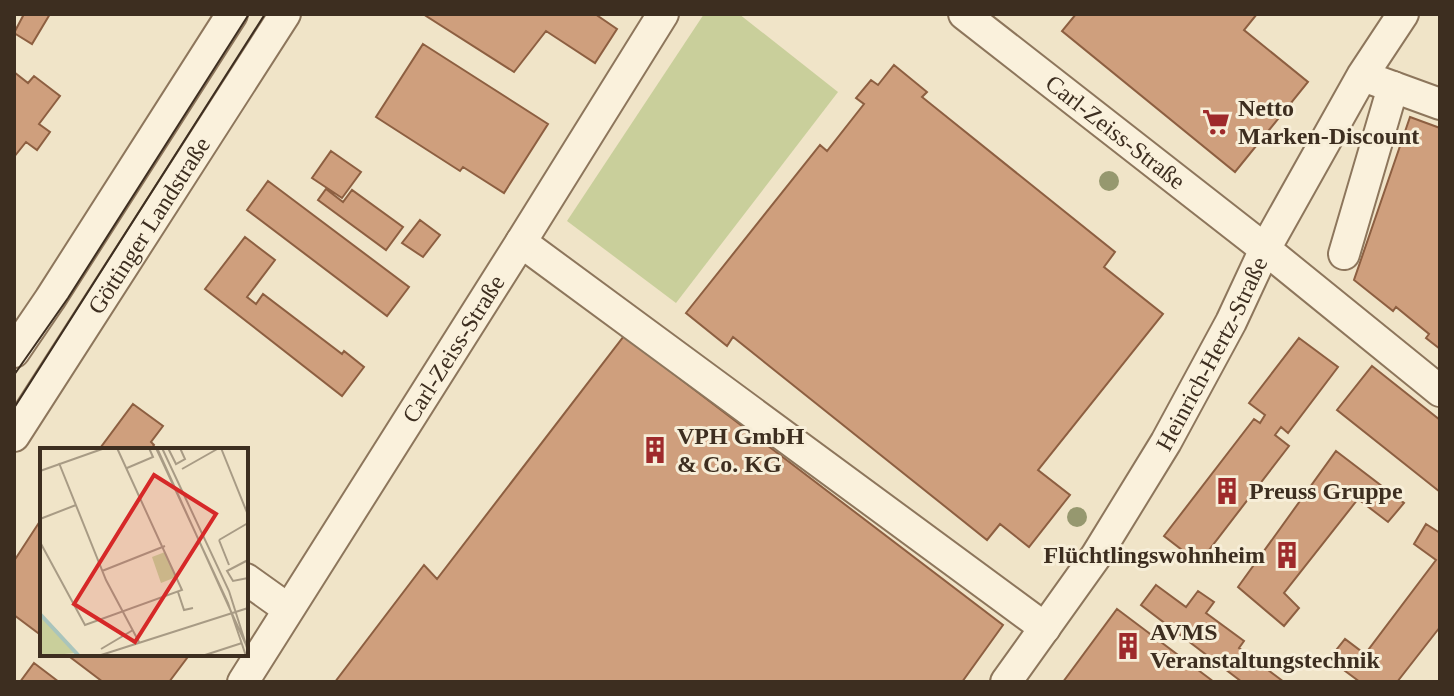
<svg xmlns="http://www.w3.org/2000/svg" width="1454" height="696" font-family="Georgia,serif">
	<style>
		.green { fill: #c9cf9b }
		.building { fill: #cf9f7d; stroke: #8d5f41; stroke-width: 2 }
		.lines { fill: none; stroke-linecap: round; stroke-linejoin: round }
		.minor-casing { stroke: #8d765c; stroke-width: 34 }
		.minor { stroke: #faf1dc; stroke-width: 30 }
		.tram { stroke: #3d2e20; stroke-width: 2 }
		.tree { fill: #96986f }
		.labels { text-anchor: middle; stroke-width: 6; stroke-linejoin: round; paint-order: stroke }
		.poi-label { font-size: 24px; font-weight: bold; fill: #3d2e20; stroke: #f7eed8; text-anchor: start }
		.street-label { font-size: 24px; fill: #3d2e20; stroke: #f7eed8 }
		.inset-river { fill: none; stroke: #a9c4bc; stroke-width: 4 }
		.inset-road { fill: none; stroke: #a89b85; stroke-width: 2 }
		.view { fill: #d62828; fill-opacity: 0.15; stroke: #d62828; stroke-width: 4 }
		.inset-edge { fill: none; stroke: #3d2e20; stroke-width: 4 }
	</style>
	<rect width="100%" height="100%" fill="#f0e4c8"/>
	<!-- green -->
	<path class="green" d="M 704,14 L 739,14 L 838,92 L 676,303 L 567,221 Z"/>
	<!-- building -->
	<path class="building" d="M 24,14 L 50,14 L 32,44 L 14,33 Z
		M 423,14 L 595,14 L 617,29 L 595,63 L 546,31 L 514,72 Z
		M 1076,14 L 1257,14 L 1244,30 L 1308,82 L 1235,172 L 1062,31 Z
		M 423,44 L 548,124 L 504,193 L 463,167 L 460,171 L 376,117 Z
		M 894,65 L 927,92 L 922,97 L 1115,252 L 1104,267 L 1163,314 L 1038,470 L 1070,495 L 1029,547 L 1000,524 L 987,540 L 733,337 L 727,346 L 686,313 L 820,145 L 827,151 L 864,104 L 856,98 L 871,80 L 878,85 Z
		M 14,72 L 28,83 L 34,76 L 60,96 L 39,124 L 50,132 L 37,150 L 26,142 L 14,157 Z
		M 1410,117 L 1440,128 L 1440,349 L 1426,338 L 1429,334 L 1396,307 L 1393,311 L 1354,280 Z
		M 331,151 L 361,172 L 342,198 L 312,178 Z
		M 268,181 L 409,287 L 387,316 L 247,210 Z
		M 326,189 L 343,202 L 352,190 L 403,227 L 386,250 L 318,200 Z
		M 420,220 L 440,235 L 423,257 L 402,243 Z
		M 245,237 L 275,260 L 247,297 L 256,304 L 263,294 L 342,354 L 344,351 L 364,367 L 342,396 L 205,289 Z
		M 624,336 L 1003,625 L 962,682 L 335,682 L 424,565 L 437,579 Z
		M 1299,338 L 1338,367 L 1288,433 L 1281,427 L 1275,435 L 1289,446 L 1199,563 L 1164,536 L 1254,419 L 1260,423 L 1265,415 L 1249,403 Z
		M 1372,366 L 1440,420 L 1440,492 L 1337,410 Z
		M 133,404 L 163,426 L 151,442 L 154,445 L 152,448 L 155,450 L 104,450 L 101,447 Z
		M 1336,451 L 1404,503 L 1388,522 L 1358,499 L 1284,593 L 1299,608 L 1284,626 L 1238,587 Z
		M 42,518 L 42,636 L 14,615 L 14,561 Z
		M 1426,524 L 1440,533 L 1440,627 L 1397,682 L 1360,682 L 1329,659 L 1345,639 L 1365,654 L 1436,560 L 1414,544 Z
		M 1156,585 L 1186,607 L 1198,591 L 1214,602 L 1206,613 L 1244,641 L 1239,648 L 1284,682 L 1242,682 L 1141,605 Z
		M 1117,609 L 1214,682 L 1063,682 Z
		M 66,654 L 190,654 L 169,682 L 103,682 Z
		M 34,663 L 59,682 L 20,682 Z"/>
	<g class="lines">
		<!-- minor casing -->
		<g class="minor-casing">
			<g id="minor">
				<path id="s1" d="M 964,14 L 1265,249 L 1440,391"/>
				<path d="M 1374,80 L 1440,104"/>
				<path d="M 521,242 L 1045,628"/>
				<path d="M 1344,254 L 1393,87"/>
				<path d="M 14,352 L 50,299 L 232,14"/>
				<path id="s2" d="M 14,436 L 285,14"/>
				<path d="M 246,579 L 288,609"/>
				<path id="s3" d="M 243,682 L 521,242 L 663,14"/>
				<path id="s4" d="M 1006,682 L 1096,556 L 1166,442 L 1231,322 L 1265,249 L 1362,76 L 1403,14"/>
			</g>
		</g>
		<!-- minor -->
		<use href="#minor" class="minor"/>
		<!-- tram -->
		<path class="tram" d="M 14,375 L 68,298 L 249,14
			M 14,408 L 265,14"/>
	</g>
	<!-- trees -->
	<g class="tree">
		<circle cx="1109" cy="181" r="10"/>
		<circle cx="1077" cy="517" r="10"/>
	</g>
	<!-- icons -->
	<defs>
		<g id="supermarket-bare" transform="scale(2.16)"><path d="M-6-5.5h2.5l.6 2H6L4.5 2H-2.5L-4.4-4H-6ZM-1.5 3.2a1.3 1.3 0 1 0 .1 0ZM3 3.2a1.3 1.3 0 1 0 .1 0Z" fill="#9e2a2b" stroke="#f7eed8" stroke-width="2.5" paint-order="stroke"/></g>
		<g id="building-bare" transform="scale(2.16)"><path d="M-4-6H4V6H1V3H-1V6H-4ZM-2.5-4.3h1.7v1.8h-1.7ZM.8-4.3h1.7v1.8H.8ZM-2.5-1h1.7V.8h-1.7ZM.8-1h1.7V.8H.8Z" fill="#9e2a2b" stroke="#f7eed8" stroke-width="2.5" paint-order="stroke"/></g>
	</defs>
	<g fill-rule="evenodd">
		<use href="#supermarket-bare" x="1216" y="122"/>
		<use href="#building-bare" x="655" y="450"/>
		<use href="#building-bare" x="1227" y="491"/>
		<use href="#building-bare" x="1287" y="555"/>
		<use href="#building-bare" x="1128" y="646"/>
	</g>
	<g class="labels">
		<!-- poi labels -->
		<g class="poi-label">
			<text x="1238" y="116">Netto<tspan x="1238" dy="28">Marken-Discount</tspan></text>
			<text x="677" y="444">VPH GmbH<tspan x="677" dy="28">&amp; Co. KG</tspan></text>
			<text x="1249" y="499">Preuss Gruppe</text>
			<text x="1265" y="563" text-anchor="end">Flüchtlingswohnheim</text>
			<text x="1150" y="640">AVMS<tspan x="1150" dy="28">Veranstaltungstechnik</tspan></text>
		</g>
		<!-- street labels -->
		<g class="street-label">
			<text dy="8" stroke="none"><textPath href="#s1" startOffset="192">Carl-Zeiss-Straße</textPath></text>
			<text dy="8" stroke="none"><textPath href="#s2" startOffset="250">Göttinger Landstraße</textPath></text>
			<text dy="8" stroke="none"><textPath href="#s3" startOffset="394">Carl-Zeiss-Straße</textPath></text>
			<text dy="8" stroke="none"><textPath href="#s4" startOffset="388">Heinrich-Hertz-Straße</textPath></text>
		</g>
	</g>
	<!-- overview -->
	<g transform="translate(40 448)">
		<rect width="208" height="208" fill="#f0e4c8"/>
		<path d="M 125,104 L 136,129 L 121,135 L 112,109 ZM 0,166 L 18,183 L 37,205 L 0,208 Z" fill="#c9cf9b"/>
		<path class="inset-river" d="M 0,166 L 39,208"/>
		<path class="inset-road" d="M 116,0 L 188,155 L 206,208M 117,0 L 208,201M 122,0 L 189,143 L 208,203M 128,0 L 136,16 L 145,11 L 140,0M 181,0 L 208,67M 19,15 L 66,132 L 99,194M 87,20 L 113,9 L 109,0M 142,21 L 179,0M 0,23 L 65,0M 0,71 L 36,57M 179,92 L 208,75M 179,92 L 189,117M 0,94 L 45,177 L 142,142 L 77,0M 208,112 L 187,123 L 193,133 L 208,130M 62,123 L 125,98M 138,144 L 144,162 L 153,160M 61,201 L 93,182M 58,208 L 208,160M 162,208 L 202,195"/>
		<path class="view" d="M 114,27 L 176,66 L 95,194 L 34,156 Z"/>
		<rect width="208" height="208" class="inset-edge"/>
	</g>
	<!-- border -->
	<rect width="1454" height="696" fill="none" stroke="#3d2e20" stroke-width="32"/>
</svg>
